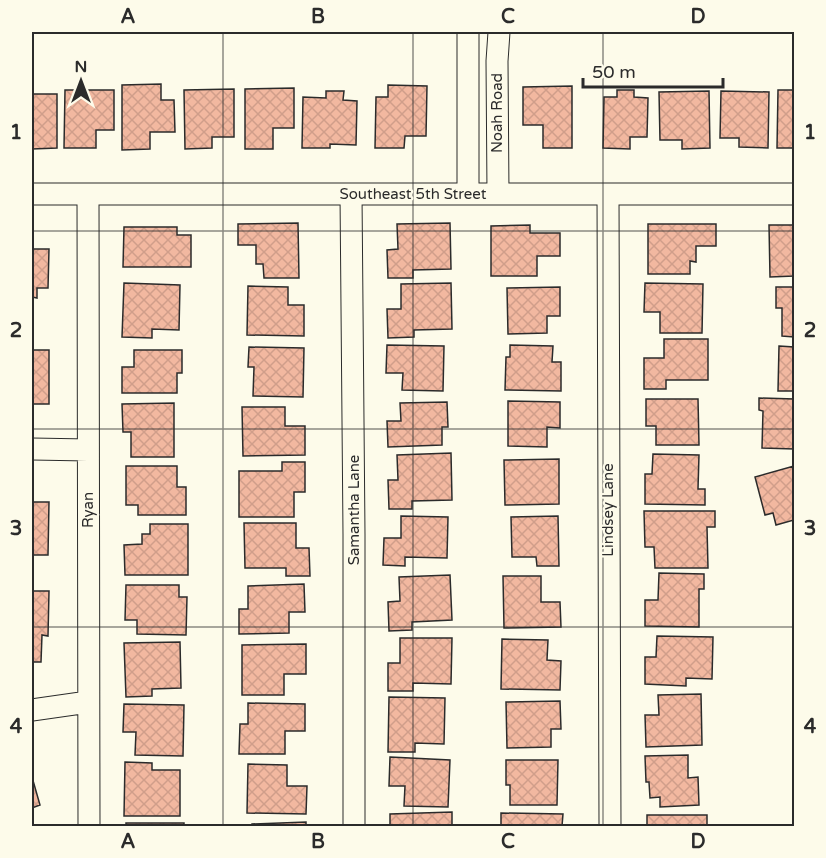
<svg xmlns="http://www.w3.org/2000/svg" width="826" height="858" font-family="'Varela Round',sans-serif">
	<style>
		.building { fill: url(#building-cross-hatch); stroke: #2b2b2b; stroke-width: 1.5 }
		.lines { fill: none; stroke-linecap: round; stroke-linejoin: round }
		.minor-casing { stroke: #2b2b2b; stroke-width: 23 }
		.minor { stroke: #fdfbea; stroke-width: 21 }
		.grid { fill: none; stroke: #2b2b2b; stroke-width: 1.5; stroke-opacity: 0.55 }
		.labels { text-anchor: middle; stroke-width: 4.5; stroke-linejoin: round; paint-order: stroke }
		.street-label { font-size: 15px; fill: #2b2b2b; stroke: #fdfbea }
		.neatline { fill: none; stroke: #2b2b2b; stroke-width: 2 }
		.grid-label { font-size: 20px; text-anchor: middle; font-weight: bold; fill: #2b2b2b }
	</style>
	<defs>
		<pattern id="building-cross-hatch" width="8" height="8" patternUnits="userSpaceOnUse" patternTransform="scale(1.5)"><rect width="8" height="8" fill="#f2b8a0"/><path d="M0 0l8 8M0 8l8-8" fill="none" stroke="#d09e8a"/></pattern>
	</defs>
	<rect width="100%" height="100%" fill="#fdfbea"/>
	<!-- building -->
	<path class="building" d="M 161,84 L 161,100 L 174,100 L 175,132 L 150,132 L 150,149 L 122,150 L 122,85 Z
		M 388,85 L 427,86 L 426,136 L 405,136 L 404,148 L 375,148 L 376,97 L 388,97 Z
		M 572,86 L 572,148 L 543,148 L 543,125 L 523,125 L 523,87 Z
		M 294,88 L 294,128 L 273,128 L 273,149 L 245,149 L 245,89 Z
		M 234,89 L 234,137 L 212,137 L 212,148 L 185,149 L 184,90 Z
		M 32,90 L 32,94 L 57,94 L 57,148 L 32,149 Z
		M 65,90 L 114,90 L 114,130 L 96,130 L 96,148 L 64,148 Z
		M 617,90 L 634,90 L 634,97 L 648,98 L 647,137 L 630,137 L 630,149 L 603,148 L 604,97 L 617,97 Z
		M 778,90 L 794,90 L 794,148 L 777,148 Z
		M 326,91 L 344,91 L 343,100 L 357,101 L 356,145 L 330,144 L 330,148 L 302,148 L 303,97 L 326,98 Z
		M 709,91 L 710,148 L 682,149 L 682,140 L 660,140 L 659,92 Z
		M 721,91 L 769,92 L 768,148 L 739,147 L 739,138 L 720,138 Z
		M 298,223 L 299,278 L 264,278 L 263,264 L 256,264 L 256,245 L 238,245 L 238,224 Z
		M 450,223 L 451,269 L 413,270 L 413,278 L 388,278 L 387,250 L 398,249 L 397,224 Z
		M 648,224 L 716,224 L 716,246 L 696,246 L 696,262 L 690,261 L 690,274 L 648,274 Z
		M 530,225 L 530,233 L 560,233 L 560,256 L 537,256 L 537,276 L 491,276 L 491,226 Z
		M 769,225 L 794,225 L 794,276 L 770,277 Z
		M 124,227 L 177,227 L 177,235 L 191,235 L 191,267 L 123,267 Z
		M 32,249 L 49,249 L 48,288 L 37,288 L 37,298 L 32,297 Z
		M 124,283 L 180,285 L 179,330 L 152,329 L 152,338 L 122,337 Z
		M 451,283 L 452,329 L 414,330 L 414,337 L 388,338 L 387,309 L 401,309 L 401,284 Z
		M 645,283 L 703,284 L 702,333 L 660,333 L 660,312 L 644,312 Z
		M 248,286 L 288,287 L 288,305 L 304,305 L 304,336 L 247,335 Z
		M 560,287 L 560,316 L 547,316 L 547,333 L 508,334 L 507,288 Z
		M 776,287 L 794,287 L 794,337 L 782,336 L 782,308 L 776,308 Z
		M 664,339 L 708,339 L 708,380 L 666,380 L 666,389 L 644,389 L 644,358 L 664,358 Z
		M 387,345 L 444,346 L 443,391 L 402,390 L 403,373 L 386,373 Z
		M 510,345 L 553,346 L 552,362 L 561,362 L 561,391 L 505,390 L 506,357 L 510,357 Z
		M 779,346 L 794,347 L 794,391 L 778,391 Z
		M 249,347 L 304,348 L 303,397 L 253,396 L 254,367 L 248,367 Z
		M 32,350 L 49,350 L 49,404 L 32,404 Z
		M 134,350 L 182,350 L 182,373 L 177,373 L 177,393 L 122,393 L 122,367 L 134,367 Z
		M 759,398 L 794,399 L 794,449 L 762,448 L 763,411 L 759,410 Z
		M 646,399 L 698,399 L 699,445 L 656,445 L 656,426 L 646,426 Z
		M 508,401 L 560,402 L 560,428 L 547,427 L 547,447 L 508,446 Z
		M 447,402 L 448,427 L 442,427 L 442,445 L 388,447 L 387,421 L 401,421 L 400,403 Z
		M 174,403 L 174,457 L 131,457 L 131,432 L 123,432 L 122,404 Z
		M 242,407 L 285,407 L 285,426 L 305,426 L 305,455 L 243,456 Z
		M 451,453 L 452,500 L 412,501 L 412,509 L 389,509 L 388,480 L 398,480 L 397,455 Z
		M 653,454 L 699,455 L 698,489 L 705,489 L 705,505 L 645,504 L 645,474 L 652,474 Z
		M 559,459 L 559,504 L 505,505 L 504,460 Z
		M 282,462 L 305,462 L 305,492 L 294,492 L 294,517 L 239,517 L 239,471 L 282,471 Z
		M 126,466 L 177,466 L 177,487 L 186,487 L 186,515 L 138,515 L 138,505 L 126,505 Z
		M 794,466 L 794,520 L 776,525 L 773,513 L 765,515 L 755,477 Z
		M 32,502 L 49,502 L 48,555 L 32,555 Z
		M 644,511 L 715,511 L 715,527 L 707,527 L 708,568 L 655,568 L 654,547 L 645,547 Z
		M 401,516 L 448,517 L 447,558 L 405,557 L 405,566 L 383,565 L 384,538 L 401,538 Z
		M 558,516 L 559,566 L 537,566 L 536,557 L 512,557 L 511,517 Z
		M 244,523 L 296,523 L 296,548 L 309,548 L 310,576 L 286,576 L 286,568 L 245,568 Z
		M 150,524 L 188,524 L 188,575 L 125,575 L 124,545 L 142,544 L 142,534 L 150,534 Z
		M 659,573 L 704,574 L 704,589 L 699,589 L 699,627 L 645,626 L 645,600 L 658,600 Z
		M 450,575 L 452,620 L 412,622 L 412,630 L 389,631 L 388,602 L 400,601 L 399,577 Z
		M 503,576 L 541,576 L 541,602 L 560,602 L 561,627 L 504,628 Z
		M 304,584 L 305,612 L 289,612 L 289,633 L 239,634 L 239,609 L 248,609 L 248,586 Z
		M 126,585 L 179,585 L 179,597 L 187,597 L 186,635 L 137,634 L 137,620 L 125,620 Z
		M 32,591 L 49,591 L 48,636 L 42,635 L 41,662 L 32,662 Z
		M 657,636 L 713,637 L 712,679 L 686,678 L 686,686 L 645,684 L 645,657 L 656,657 Z
		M 400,638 L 452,638 L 451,684 L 413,683 L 413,691 L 388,691 L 388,663 L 400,663 Z
		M 502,639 L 548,640 L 547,660 L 561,661 L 560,690 L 501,689 Z
		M 180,642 L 181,688 L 152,689 L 152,696 L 126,697 L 124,643 Z
		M 306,644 L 306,674 L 284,674 L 284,695 L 242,695 L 242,645 Z
		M 701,694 L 702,745 L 646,747 L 645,715 L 659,715 L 658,695 Z
		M 389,697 L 445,698 L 444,744 L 415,743 L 415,752 L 388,752 Z
		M 560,701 L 561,729 L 551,729 L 551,747 L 507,748 L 506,702 Z
		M 248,703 L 305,704 L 305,731 L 285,731 L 285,754 L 239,754 L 240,724 L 248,724 Z
		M 124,704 L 184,705 L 183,756 L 135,755 L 136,732 L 123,732 Z
		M 688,755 L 688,778 L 698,777 L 699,805 L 660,807 L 660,797 L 650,798 L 649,782 L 646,782 L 645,756 Z
		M 390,757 L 450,760 L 448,807 L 404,806 L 405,786 L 389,786 Z
		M 506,760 L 558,760 L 557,805 L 510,805 L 510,785 L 506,785 Z
		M 125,762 L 152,763 L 152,770 L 180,770 L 180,816 L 124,816 Z
		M 248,764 L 287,765 L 287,786 L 307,786 L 306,814 L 247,813 Z
		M 32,777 L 40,805 L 32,808 Z
		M 452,812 L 452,826 L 390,826 L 390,814 Z
		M 501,813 L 563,814 L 562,826 L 501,826 Z
		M 647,815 L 707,815 L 707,826 L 647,826 Z
		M 306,822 L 306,826 L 252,826 L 252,824 Z
		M 126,823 L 184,823 L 184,826 L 126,826 Z"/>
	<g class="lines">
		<!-- minor casing -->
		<g class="minor-casing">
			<path id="minor" d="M 32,194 L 794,194
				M 88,194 L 89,826
				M 351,194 L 354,534 L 354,826
				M 468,194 L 468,32
				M 498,194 L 497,61 L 499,32
				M 608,194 L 610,826
				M 32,449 L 88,450
				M 32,710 L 88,702"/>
		</g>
		<!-- minor -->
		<use href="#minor" class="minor"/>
	</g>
	<!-- grid -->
	<path class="grid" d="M 223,32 L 223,826M 413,32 L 413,826M 603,32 L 603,826M 32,231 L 794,231M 32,429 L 794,429M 32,627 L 794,627"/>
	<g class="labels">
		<!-- street labels -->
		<g class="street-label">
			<text transform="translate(497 113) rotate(-90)" y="5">Noah Road</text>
			<text x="413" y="199">Southeast 5th Street</text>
			<text transform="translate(88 510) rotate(-90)" y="5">Ryan</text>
			<text transform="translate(354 510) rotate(-90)" y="5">Samantha Lane</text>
			<text transform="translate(608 510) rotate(-90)" y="5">Lindsey Lane</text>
		</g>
	</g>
	<!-- border -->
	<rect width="826" height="858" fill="none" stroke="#fdfbea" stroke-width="66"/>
	<!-- north arrow -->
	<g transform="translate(81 81)" stroke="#fdfbea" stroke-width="4.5" paint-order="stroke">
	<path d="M0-4.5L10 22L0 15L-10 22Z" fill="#2b2b2b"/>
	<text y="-9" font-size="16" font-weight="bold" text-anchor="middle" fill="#2b2b2b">N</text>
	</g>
	<!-- scale -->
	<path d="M583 78v9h140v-9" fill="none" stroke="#2b2b2b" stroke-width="3"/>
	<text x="592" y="78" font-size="18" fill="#2b2b2b" stroke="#fdfbea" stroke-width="4.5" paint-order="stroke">50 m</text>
	<rect x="33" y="33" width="760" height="792" class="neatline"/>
	<g class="grid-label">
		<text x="128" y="23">A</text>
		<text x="318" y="23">B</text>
		<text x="508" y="23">C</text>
		<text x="698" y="23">D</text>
		<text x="16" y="139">1</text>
		<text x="810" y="139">1</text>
		<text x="16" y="337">2</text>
		<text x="810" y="337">2</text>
		<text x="16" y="535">3</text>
		<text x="810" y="535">3</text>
		<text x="16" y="733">4</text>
		<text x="810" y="733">4</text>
		<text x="128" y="848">A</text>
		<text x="318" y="848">B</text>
		<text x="508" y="848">C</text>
		<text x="698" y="848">D</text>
	</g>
</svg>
